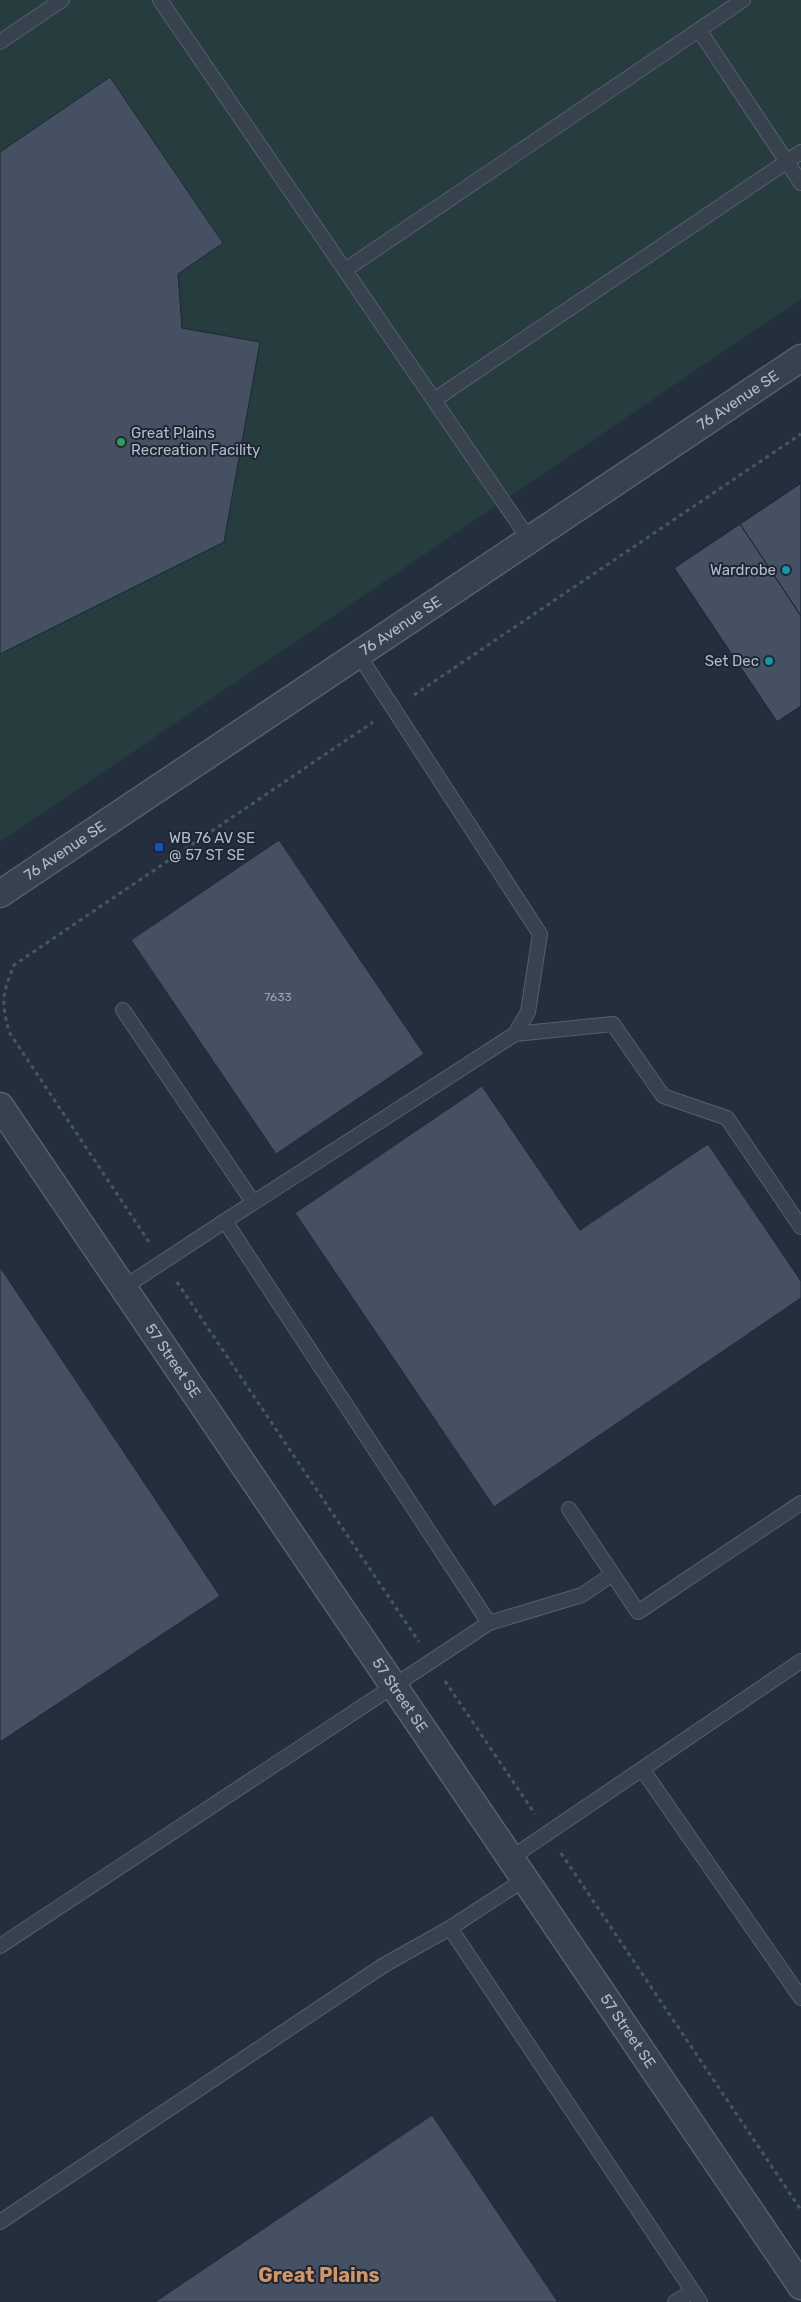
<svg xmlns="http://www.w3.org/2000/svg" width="801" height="2302" font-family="Rubik,sans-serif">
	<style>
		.green { fill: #263c3f }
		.building { fill: #455162; stroke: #1f2835 }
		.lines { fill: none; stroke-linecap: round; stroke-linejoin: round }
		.service-casing { stroke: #565f6c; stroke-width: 16 }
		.minor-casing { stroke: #565f6c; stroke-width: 29 }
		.path { stroke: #44595c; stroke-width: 3; stroke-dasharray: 4 4; stroke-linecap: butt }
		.service { stroke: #38414e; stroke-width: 14 }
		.minor { stroke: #38414e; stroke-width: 26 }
		.leisure-dot { fill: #2e9e5b; stroke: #1d2633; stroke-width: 2 }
		.culture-dot { fill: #0f9aa8; stroke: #1d2633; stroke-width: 2 }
		.transit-dot { fill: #1a4fb4; stroke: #1d2633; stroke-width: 2 }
		.labels { text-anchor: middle; stroke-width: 4; stroke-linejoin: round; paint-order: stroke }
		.number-label { font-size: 12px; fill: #98a1af }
		.street-label { font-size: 15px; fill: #b4bcc9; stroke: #1d2633 }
		.poi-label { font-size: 15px; fill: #b4bcc9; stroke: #1d2633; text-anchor: start }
		.district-label { font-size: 20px; font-weight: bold; fill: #d59563; stroke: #1d2633 }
	</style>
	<rect width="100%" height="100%" fill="#242f3e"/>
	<!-- green -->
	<path class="green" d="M 0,0 L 801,0 L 801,299 L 0,842 Z"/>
	<!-- building -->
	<path class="building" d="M 110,77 L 223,243 L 178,274 L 182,328 L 260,342 L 224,542 L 0,654 L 0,152 Z
		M 801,483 L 801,706 L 777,722 L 674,568 Z
		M 801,483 L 801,616 L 740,524 Z
		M 740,524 L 801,616 L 801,706 L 777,722 L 674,568 Z
		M 279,840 L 424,1054 L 276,1154 L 131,940 Z
		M 482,1086 L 580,1230 L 708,1144 L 801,1281 L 801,1298 L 494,1507 L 295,1213 Z
		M 0,1267 L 220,1596 L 0,1742 Z
		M 432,2115 L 558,2302 L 155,2302 Z"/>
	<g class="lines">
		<!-- service casing -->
		<g class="service-casing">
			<path id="service" d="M 160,0 L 529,539
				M 699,30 L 801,183
				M 0,42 L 62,0
				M 345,270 L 743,0
				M 434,400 L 801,152
				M 123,1010 L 253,1202
				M 515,1034 L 613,1024 L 663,1096 L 727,1118 L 801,1227
				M 225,1221 L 515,1034 L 528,1012 L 540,934 L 358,654
				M 569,1509 L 638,1612 L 801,1503
				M 489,1623 L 582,1595 L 613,1574
				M 642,1769 L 801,1998
				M 511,1858 L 801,1661
				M 450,1928 L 525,1879
				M 0,1946 L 489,1623 L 225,1221 L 123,1288
				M 0,2222 L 384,1965 L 450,1928 L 700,2302
				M 675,2302 L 693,2291"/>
		</g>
		<!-- minor casing -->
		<g class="minor-casing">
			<g id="minor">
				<path id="s1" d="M 0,894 L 801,358"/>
				<path id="s2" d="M 0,1106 L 801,2286"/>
			</g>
		</g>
		<!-- path -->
		<path class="path" d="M 414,695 L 801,434
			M 149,1242 L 9,1032 C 1,1000 2,995 14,965 L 373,722
			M 177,1282 L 419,1642
			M 445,1681 L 535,1814
			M 561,1853 L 801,2210"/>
		<!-- service -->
		<use href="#service" class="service"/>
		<!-- minor -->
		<use href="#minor" class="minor"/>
	</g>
	<!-- markers -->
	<circle class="leisure-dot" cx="121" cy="442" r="5"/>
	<g class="culture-dot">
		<circle cx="786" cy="570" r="5"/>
		<circle cx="769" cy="661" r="5"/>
	</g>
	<rect class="transit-dot" x="154" y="842" width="10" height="10" rx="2.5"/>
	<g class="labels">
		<!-- number labels -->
		<g class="number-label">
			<text x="278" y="1001">7633</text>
		</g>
		<!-- street labels -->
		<g class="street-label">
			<text dy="5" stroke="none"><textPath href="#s1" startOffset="888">76 Avenue SE</textPath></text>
			<text dy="5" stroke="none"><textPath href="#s1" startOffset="482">76 Avenue SE</textPath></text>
			<text dy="5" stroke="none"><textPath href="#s1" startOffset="78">76 Avenue SE</textPath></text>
			<text dy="5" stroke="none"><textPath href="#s2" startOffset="308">57 Street SE</textPath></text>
			<text dy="5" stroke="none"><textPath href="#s2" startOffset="712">57 Street SE</textPath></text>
			<text dy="5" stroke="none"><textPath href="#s2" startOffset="1118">57 Street SE</textPath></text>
		</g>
		<!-- poi labels -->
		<g class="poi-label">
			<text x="131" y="438">Great Plains<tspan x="131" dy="17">Recreation Facility</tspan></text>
			<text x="776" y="575" text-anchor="end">Wardrobe</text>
			<text x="759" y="666" text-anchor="end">Set Dec</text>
			<text x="169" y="843">WB 76 AV SE<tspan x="169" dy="17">@ 57 ST SE</tspan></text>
		</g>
		<!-- district labels -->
		<g class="district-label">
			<text x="319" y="2282">Great Plains</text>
		</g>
	</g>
</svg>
